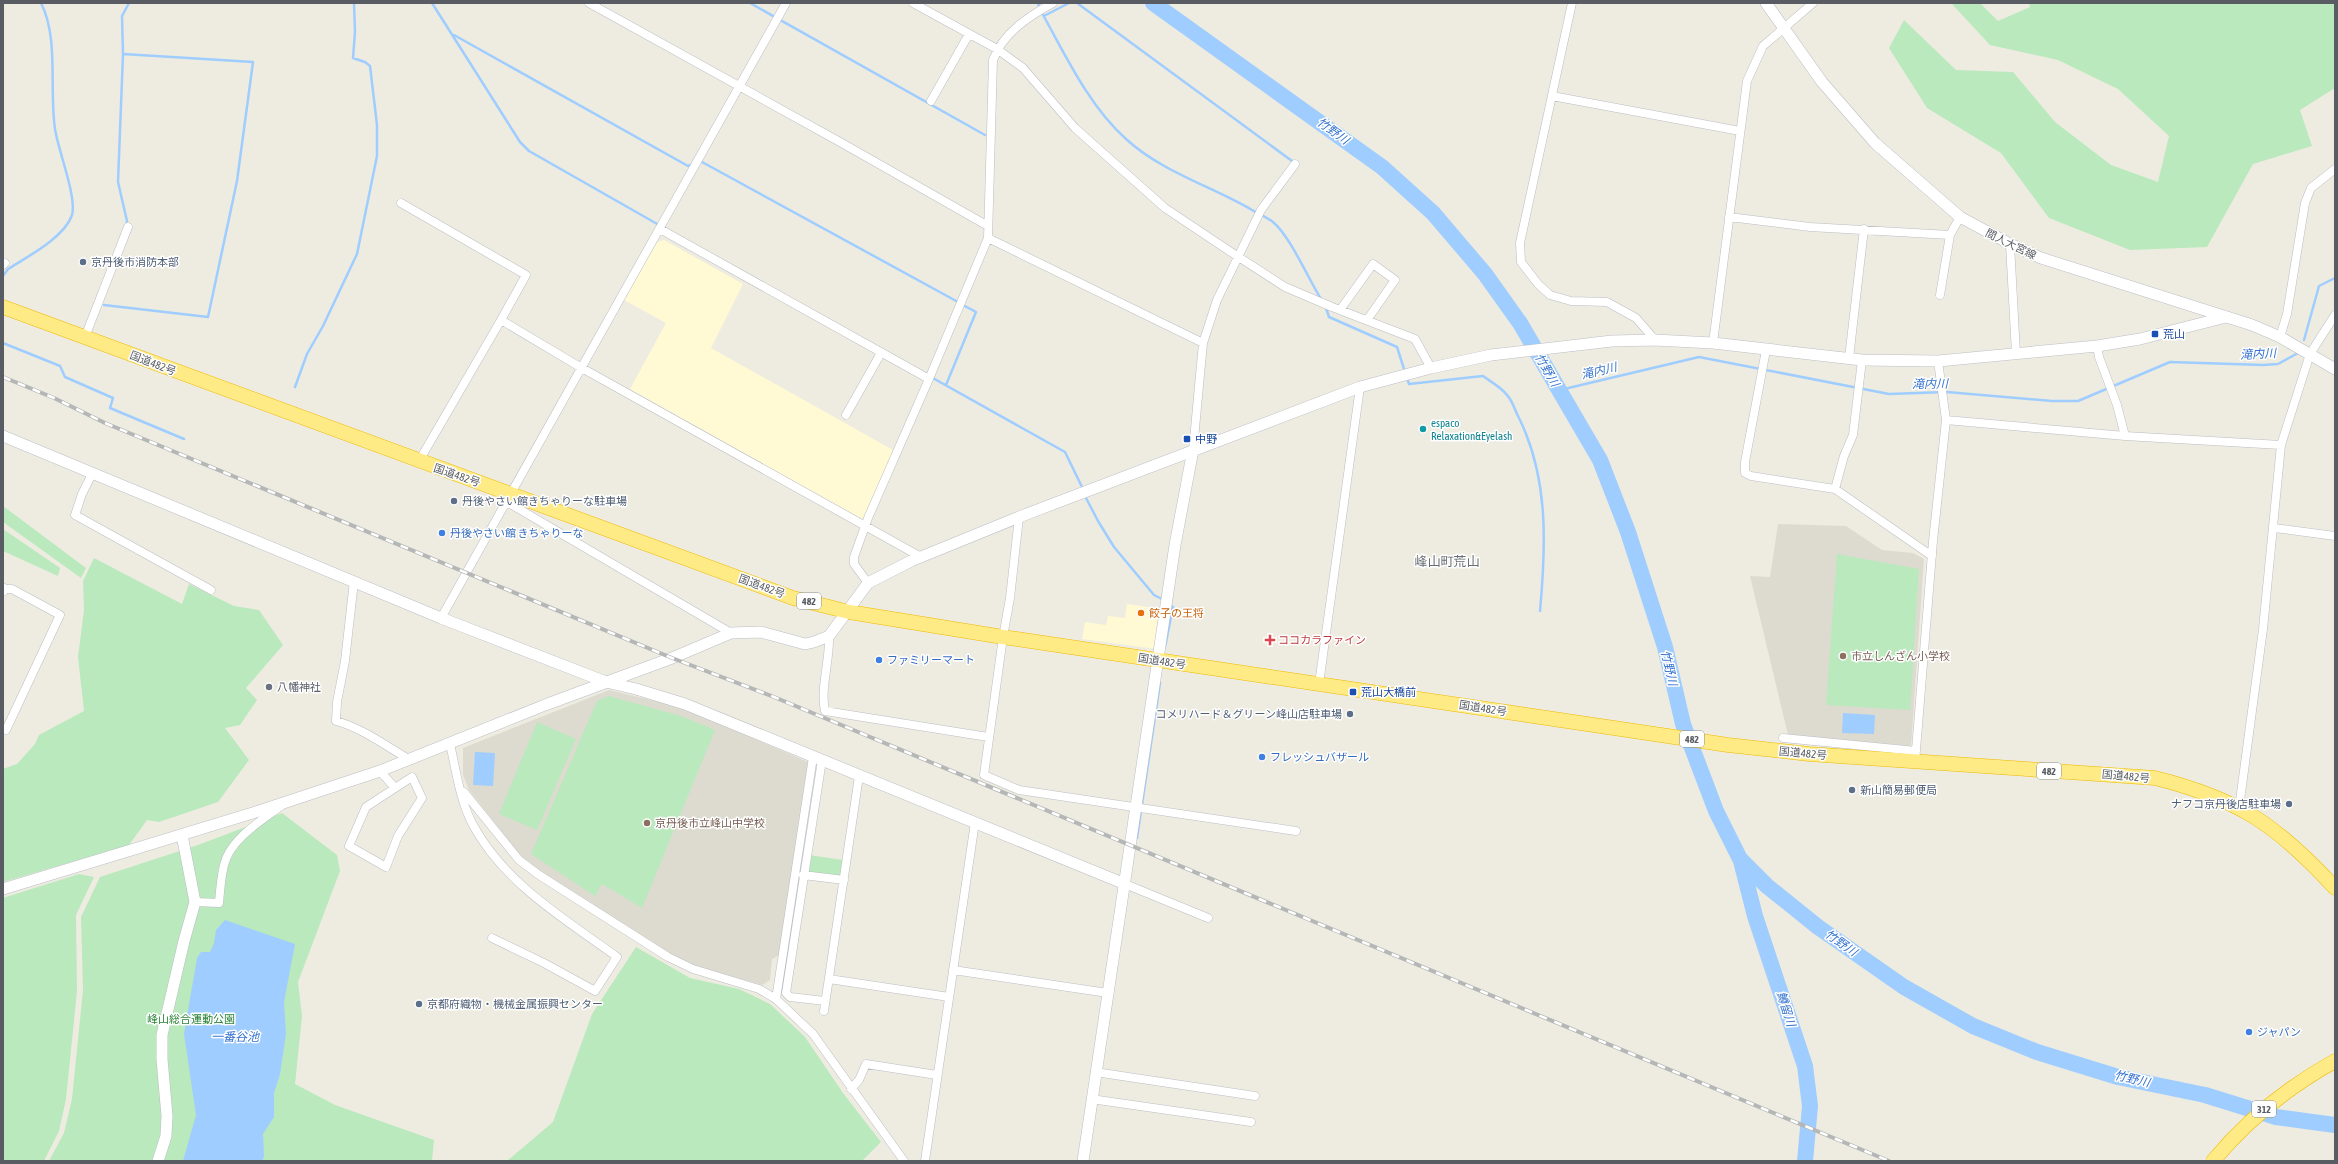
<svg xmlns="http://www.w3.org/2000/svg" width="2338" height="1164" font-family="'Asap Condensed','Noto Sans JP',sans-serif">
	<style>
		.commercial { fill: #fff9d4 }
		.education { fill: #dddbcf }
		.green { fill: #b9e9bd }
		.water { fill: #9fcdff }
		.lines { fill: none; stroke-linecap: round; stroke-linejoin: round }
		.stream { stroke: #9fcdff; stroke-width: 2.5 }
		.river { stroke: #9fcdff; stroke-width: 16 }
		.street-casing { stroke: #bbbdc4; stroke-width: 9 }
		.secondary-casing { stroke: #bbbec6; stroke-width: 12 }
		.highway-casing { stroke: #eeb800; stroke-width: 15 }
		.street { stroke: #fff; stroke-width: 8 }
		.secondary { stroke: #fff; stroke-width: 11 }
		.highway { stroke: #ffeb86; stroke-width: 14 }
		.rail-casing { stroke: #b5b6b6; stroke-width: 4 }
		.rail { stroke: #fff; stroke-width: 2.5; stroke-dasharray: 8; stroke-linecap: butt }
		.service-dot { fill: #5c6f8a; stroke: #fff; stroke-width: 1.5 }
		.transit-dot { fill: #1a4fb4; stroke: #fff; stroke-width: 1.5 }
		.culture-dot { fill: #0f9aa8; stroke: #fff; stroke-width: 1.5 }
		.shop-dot { fill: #3f7fe0; stroke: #fff; stroke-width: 1.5 }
		.food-dot { fill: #e8710a; stroke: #fff; stroke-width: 1.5 }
		.health-dot { fill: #e0444e; stroke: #fff; stroke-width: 1.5 }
		.education-dot { fill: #8d6e63; stroke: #fff; stroke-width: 1.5 }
		.worship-dot { fill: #6b7280; stroke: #fff; stroke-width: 1.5 }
		.labels { text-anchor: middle; stroke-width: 3; stroke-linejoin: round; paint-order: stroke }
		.shield { fill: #fff; stroke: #8b8e92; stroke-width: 1 }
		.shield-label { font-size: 10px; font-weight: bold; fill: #595d63 }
		.street-label { font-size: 11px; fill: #595d63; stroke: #fff }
		.service-label { font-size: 11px; fill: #4e5e75; stroke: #fff; text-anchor: start }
		.transit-label { font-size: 11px; fill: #164399; stroke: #fff; text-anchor: start }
		.culture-label { font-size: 11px; fill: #0d838f; stroke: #fff; text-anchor: start }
		.shop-label { font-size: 11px; fill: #366cbe; stroke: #fff; text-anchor: start }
		.food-label { font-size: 11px; fill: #c56008; stroke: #fff; text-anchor: start }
		.health-label { font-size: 11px; fill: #be3a42; stroke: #fff; text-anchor: start }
		.education-label { font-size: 11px; fill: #785e54; stroke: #fff; text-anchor: start }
		.worship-label { font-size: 11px; fill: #5b616d; stroke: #fff; text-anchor: start }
		.park-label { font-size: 11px; fill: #2a8236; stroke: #fff }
		.water-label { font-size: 12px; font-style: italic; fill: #3573cf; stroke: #fff }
		.quarter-label { font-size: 13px; fill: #6a6f75; stroke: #fff }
	</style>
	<rect width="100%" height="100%" fill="#eeece0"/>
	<!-- commercial -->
	<path class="commercial" d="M 664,240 L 743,284 L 711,348 L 893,450 L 864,520 L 630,389 L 666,323 L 624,300 L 657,242 Z
		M 1127,604 L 1162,609 L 1156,649 L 1082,639 L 1085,622 L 1106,625 L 1108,616 L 1125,618 Z"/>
	<!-- education -->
	<path class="education" d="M 1778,524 L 1846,526 L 1882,550 L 1913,553 L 1924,559 L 1911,746 L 1788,735 L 1750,576 L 1770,577 Z
		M 609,690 L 684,708 L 808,762 L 780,955 L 772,959 L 770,980 L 762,985 L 693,965 L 669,953 L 540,871 L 521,856 L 469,790 L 463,775 L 463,748 Z"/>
	<!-- green -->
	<path class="green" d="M 1951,3 L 1980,3 L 1998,21 L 2030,7 L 2029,3 L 2335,3 L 2335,88 L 2300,110 L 2312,146 L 2253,164 L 2207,247 L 2130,250 L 2049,218 L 2001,153 L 1927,108 L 1889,48 L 1904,20 L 1956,70 L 2013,72 L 2055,122 L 2111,165 L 2158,182 L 2169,136 L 2118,89 L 2058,60 L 1990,45 Z
		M 3,506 L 86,568 L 81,578 L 3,522 Z
		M 3,529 L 60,568 L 58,576 L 3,551 Z
		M 1837,554 L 1919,569 L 1910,710 L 1826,705 Z
		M 94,558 L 182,604 L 189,584 L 234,606 L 259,610 L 283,645 L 246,688 L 257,700 L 240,725 L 225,728 L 249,760 L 218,802 L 159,822 L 147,820 L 129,845 L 3,882 L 3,769 L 17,764 L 35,744 L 39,735 L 84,711 L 78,657 L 84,610 L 83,581 Z
		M 609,696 L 681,716 L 715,730 L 642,908 L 602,884 L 595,896 L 531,854 L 597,701 Z
		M 537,722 L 576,739 L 537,830 L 499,814 Z
		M 282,813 L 337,855 L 340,871 L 298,982 L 302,1016 L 295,1084 L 335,1105 L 434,1140 L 432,1161 L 49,1161 L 64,1133 L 72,1099 L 83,990 L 81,917 L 100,877 L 198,845 Z
		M 809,855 L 843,860 L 841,877 L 807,872 Z
		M 79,874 L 94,877 L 76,915 L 77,991 L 66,1099 L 59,1131 L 44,1161 L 3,1161 L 3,898 Z
		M 636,947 L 690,978 L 739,989 L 770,1004 L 805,1037 L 843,1093 L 881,1142 L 862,1161 L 507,1161 L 553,1122 L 592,1014 Z"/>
	<!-- water -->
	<path class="water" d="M 1843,713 L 1875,715 L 1874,734 L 1842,733 Z
		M 475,752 L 495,753 L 493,786 L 473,785 Z
		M 225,920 L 295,944 L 284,1002 L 286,1034 L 280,1074 L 274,1093 L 274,1117 L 263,1134 L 264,1157 L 262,1161 L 183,1161 L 196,1115 L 184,1034 L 197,958 L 201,952 L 210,952 L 214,943 L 216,930 Z"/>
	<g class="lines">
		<!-- stream -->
		<path class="stream" d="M 432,3 L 520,142 L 529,151 L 659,225
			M 750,3 L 985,135
			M 1038,3 L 1040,9
			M 1077,3 L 1292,161
			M 1043,11 L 1042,13 C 1066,56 1089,106 1126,139 C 1162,172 1211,186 1252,210 C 1259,214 1267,217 1273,222 C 1290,236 1309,280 1321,299
			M 1044,16 L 1069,3
			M 454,35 L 688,166 L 693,164
			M 700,162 L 702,162 L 958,302
			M 126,226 L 127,221 L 118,182 L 123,54 L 122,16 L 129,3
			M 3,276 L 8,269 C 27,257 65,237 72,215 C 77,197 58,150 55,129 C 49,89 59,38 41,3
			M 104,305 L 208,317 L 237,181 L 253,62 L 123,54
			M 1325,305 L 1329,317 L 1397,347 L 1405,372
			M 2304,340 L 2319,286 L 2335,278
			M 3,343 L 60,366 L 65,377 L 113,398 L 110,408 L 184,439
			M 931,377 L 1065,452 L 1083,489
			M 1407,378 L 1409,384 L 1483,376 C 1491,382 1501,387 1507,395 C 1512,400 1515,410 1518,416 C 1549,477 1546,545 1540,611
			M 946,385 L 976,312 L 963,305
			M 295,387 L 307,354 L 323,326 L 357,254 L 377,156 L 377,125 L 370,66 L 365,62 L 353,58 L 355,32 L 354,3
			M 1560,390 L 1699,357 L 1889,394 L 1947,392 L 2052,401 L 2078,401 L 2170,362 L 2263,365 L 2278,364 L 2298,353
			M 1085,496 L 1098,521 L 1114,547 L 1154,595 L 1164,600
			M 1165,647 L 1173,607 L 1170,605
			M 1137,838 L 1160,683"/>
		<!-- river -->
		<path class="river" d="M 1153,3 L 1382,167 L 1433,213 L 1485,274 L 1520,323 L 1600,460 L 1628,532 L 1665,647 L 1683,724 L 1716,811 L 1740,859 L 1767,886 L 1818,927 L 1904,987 L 1973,1026 L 2037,1052 L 2118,1077 L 2205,1095 L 2276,1117 L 2335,1125
			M 1741,861 L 1755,916 L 1805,1066 L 1810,1106 L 1805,1161"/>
		<!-- street casing -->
		<g class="street-casing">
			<path id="street" d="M 589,3 L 840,142 L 988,226
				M 913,3 L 997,49 L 1023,68 L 1075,128 L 1165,208 L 1237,256 L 1285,287 L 1332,307 L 1415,339 L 1431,368
				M 1572,3 L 1520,243 L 1521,262 L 1538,284 L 1550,295 L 1571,301 L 1607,302 L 1636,318 L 1655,340
				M 1552,96 L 1740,131
				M 931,101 L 969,34
				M 401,203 L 526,275 L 501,320 L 580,367 L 921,557
				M 1729,217 L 1810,227 L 1950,235
				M 660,229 L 929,379
				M 988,238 L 1203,343
				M 2010,244 L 2016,354
				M 3,265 L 5,263
				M 1940,295 L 1950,235 L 1960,217
				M 1340,310 L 1373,264 L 1395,280 L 1367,320
				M 85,337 L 128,227
				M 2280,337 L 2287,314 L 2305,203 L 2311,188 L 2335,169
				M 1713,343 L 1747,81 L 1763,46 L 1813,3
				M 2097,346 L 2099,357 L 2117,405 L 2125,436
				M 1766,350 L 1745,462 L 1745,473 L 1751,476 L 1835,489 L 1932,556
				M 1849,358 L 1864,229
				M 1938,361 L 1946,420
				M 846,415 L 881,353
				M 1193,450 L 1203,343 L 1217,300 L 1261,210 L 1295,164
				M 419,461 L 501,320
				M 92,474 L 82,494 L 75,515 L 211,590
				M 1835,489 L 1844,456 L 1853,435 L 1862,360
				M 507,502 L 731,633
				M 1019,517 L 1010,598 L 1003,637 L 984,775 L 1019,790 L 1296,831
				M 2274,528 L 2335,536
				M 354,581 L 345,661 L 337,702 L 336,721 C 362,728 386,746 410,760
				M 868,583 L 854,564 L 854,557 L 868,518 L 929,379 L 988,238 L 993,60 C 1003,33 1029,16 1053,3
				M 441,618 L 786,3
				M 829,636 C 830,661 820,688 825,711 L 988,737
				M 1319,684 L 1360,387
				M 3,728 L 6,730 L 60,615 L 12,589 L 3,589
				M 1783,738 L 1916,751
				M 450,744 C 456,770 460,801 473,825 C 505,884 565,919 617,957 L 595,991 L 544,963 L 492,938
				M 813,757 L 776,999 L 813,1034 L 904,1161
				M 822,760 L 786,993 L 790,997 L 825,1001
				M 1915,762 L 1933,541 L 1946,420 L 2125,436 L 2281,445 L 2310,354 L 2335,315
				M 380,771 L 395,788
				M 412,777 L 422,798 L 398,836 L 386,867 L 349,846 L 366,807 Z
				M 464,792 L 519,860 L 539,875 L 668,957 L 693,969 L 759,989 L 776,999
				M 2239,808 L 2263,629 L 2281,445
				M 803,875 L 844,880
				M 1125,884 L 1208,918
				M 195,902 L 219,903 C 220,890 221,877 224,865 C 230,839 261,821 281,806
				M 953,970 L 1108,993
				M 829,979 L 949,997
				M 824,1011 L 859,776
				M 1095,1072 L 1255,1096
				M 851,1089 L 859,1080 L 866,1064 L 937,1075
				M 1091,1099 L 1251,1122
				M 925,1161 L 975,822"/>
		</g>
		<!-- secondary casing -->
		<g class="secondary-casing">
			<path id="secondary" d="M 1766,3 L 1822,82 L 1875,143 L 1960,217 L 2010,244 L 2041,258 L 2252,325 L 2280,337 L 2335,369
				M 3,436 L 441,618 L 606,682 L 636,689 L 685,704 L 1125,884
				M 3,590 L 3,589
				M 3,889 L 259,811 L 380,771 L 545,705 L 672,658 L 731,633 L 761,632 L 805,644 L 814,642 L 829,636 L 868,583 L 911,561 L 1019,517 L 1360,387 L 1431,368 L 1491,355 L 1612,341 L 1655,340 L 1713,343 L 1862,360 L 1938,361 L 2097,346 L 2140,339 L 2226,317
				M 158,1161 L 166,1136 L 167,1116 L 162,1059 L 162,1035 L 184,941 L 195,902 L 182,835
				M 1083,1161 L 1175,545 L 1193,450"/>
		</g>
		<!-- highway casing -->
		<g class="highway-casing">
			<path id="highway" d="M 3,307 L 793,598 L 849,612 L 1003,637 L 1728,745 L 1809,754 L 2155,778 C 2239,799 2277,825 2335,888
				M 2213,1161 C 2247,1120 2288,1087 2335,1061"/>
		</g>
		<!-- street -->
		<use href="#street" class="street"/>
		<!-- secondary -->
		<use href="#secondary" class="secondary"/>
		<!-- highway -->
		<use href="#highway" class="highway"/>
		<!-- rail casing -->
		<g class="rail-casing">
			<path id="rail" d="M 3,377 L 54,398 L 105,423 L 672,658 L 774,697 L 1889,1161"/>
		</g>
		<!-- rail -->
		<use href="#rail" class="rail"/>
	</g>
	<!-- markers -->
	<g class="service-dot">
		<circle cx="83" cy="262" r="4"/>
		<circle cx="454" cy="501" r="4"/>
		<circle cx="1350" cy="714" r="4"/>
		<circle cx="1852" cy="790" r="4"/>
		<circle cx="2289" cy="804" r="4"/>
		<circle cx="419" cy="1004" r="4"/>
	</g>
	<g class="transit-dot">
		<rect x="2151" y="330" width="8" height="8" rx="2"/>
		<rect x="1183" y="435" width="8" height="8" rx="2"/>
		<rect x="1349" y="688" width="8" height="8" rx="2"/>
	</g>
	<circle class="culture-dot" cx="1423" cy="429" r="4"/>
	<g class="shop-dot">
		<circle cx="442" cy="533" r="4"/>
		<circle cx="879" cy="660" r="4"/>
		<circle cx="1262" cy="757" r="4"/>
		<circle cx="2249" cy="1032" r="4"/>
	</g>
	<circle class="food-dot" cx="1141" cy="613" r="4"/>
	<path class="health-dot" d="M1268 634h4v4h4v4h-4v4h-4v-4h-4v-4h4z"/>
	<g class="education-dot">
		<circle cx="1843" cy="656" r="4"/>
		<circle cx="647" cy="823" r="4"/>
	</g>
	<circle class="worship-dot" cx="269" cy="687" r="4"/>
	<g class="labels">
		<!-- shield labels -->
		<g class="shield">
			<rect x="797" y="593" width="24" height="16" rx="3"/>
			<rect x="1680" y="731" width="24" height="16" rx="3"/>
			<rect x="2037" y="763" width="24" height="16" rx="3"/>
			<rect x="2252" y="1101" width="24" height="16" rx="3"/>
		</g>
		<g class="shield-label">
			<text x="809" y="605">482</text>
			<text x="1692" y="743">482</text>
			<text x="2049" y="775">482</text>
			<text x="2264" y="1113">312</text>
		</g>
		<!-- street labels -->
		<g class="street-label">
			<text transform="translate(2011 244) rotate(26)" y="4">間人大宮線</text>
			<text transform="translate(153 363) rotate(21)" y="4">国道482号</text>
			<text transform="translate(457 475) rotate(19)" y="4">国道482号</text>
			<text transform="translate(762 586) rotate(20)" y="4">国道482号</text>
			<text transform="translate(1162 661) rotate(9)" y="4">国道482号</text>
			<text transform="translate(1483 708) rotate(9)" y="4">国道482号</text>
			<text transform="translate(1803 753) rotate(5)" y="4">国道482号</text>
			<text transform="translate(2126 776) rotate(5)" y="4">国道482号</text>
		</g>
		<!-- service labels -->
		<g class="service-label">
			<text x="91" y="266">京丹後市消防本部</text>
			<text x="462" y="505">丹後やさい館きちゃりーな駐車場</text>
			<text x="1342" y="718" text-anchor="end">コメリハード＆グリーン峰山店駐車場</text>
			<text x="1860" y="794">新山簡易郵便局</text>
			<text x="2281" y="808" text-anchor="end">ナフコ京丹後店駐車場</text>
			<text x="427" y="1008">京都府織物・機械金属振興センター</text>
		</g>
		<!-- transit labels -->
		<g class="transit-label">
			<text x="2163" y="338">荒山</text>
			<text x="1195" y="443">中野</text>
			<text x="1361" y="696">荒山大橋前</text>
		</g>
		<!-- culture labels -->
		<g class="culture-label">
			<text x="1431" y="427">espaco<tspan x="1431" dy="13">Relaxation&amp;Eyelash</tspan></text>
		</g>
		<!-- shop labels -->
		<g class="shop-label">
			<text x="450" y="537">丹後やさい館 きちゃりーな</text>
			<text x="887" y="664">ファミリーマート</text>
			<text x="1270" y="761">フレッシュバザール</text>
			<text x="2257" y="1036">ジャパン</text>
		</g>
		<!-- food labels -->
		<g class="food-label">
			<text x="1149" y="617">餃子の王将</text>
		</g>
		<!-- health labels -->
		<g class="health-label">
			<text x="1278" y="644">ココカラファイン</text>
		</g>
		<!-- education labels -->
		<g class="education-label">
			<text x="1851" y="660">市立しんざん小学校</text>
			<text x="655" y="827">京丹後市立峰山中学校</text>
		</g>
		<!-- worship labels -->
		<g class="worship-label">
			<text x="277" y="691">八幡神社</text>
		</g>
		<!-- park labels -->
		<g class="park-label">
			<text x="191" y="1023">峰山総合運動公園</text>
		</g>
		<!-- water labels -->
		<g class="water-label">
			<text transform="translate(1333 131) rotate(36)" y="4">竹野川</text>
			<text transform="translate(2258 354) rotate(-3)" y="4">滝内川</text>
			<text transform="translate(1547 370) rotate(60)" y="4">竹野川</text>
			<text transform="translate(1599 371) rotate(-13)" y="4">滝内川</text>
			<text transform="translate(1930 384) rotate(-1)" y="4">滝内川</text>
			<text transform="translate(1669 668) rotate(77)" y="4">竹野川</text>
			<text transform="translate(1841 943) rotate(35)" y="4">竹野川</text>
			<text transform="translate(1786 1009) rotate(72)" y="4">鱒留川</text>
			<text x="235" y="1041">一番谷池</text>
			<text transform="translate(2132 1079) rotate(13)" y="4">竹野川</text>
		</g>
		<!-- quarter labels -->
		<g class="quarter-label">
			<text x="1447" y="566">峰山町荒山</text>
		</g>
	</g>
	<!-- border -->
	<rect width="2338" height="1164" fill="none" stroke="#595d63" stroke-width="8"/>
</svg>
